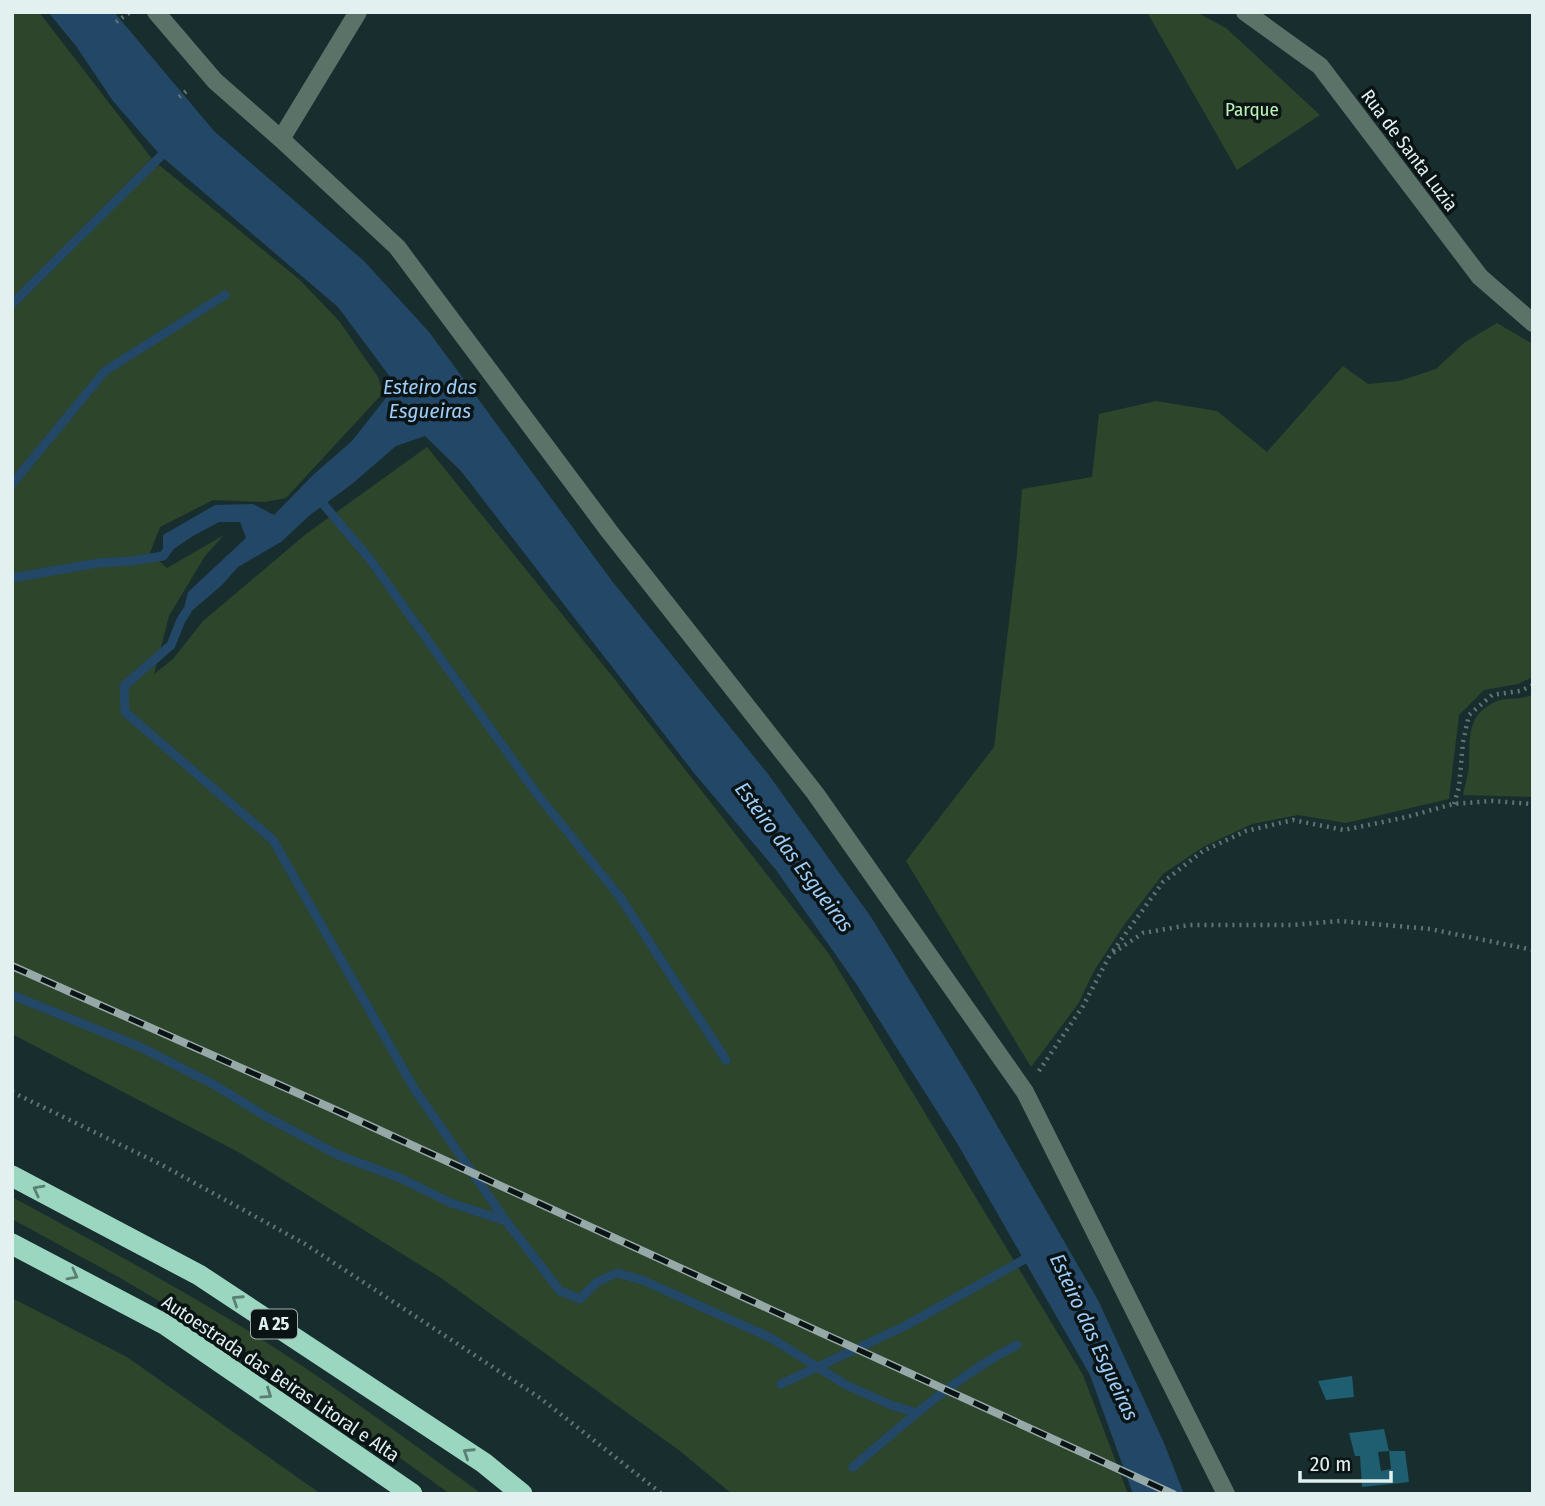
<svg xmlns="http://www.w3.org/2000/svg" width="1545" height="1506" font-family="'Fira Sans Condensed',sans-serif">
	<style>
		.green { fill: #2c452b }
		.water { fill: #234767 }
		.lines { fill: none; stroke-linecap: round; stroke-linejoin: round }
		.stream { stroke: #234767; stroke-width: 9 }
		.building { fill: #1f5e70; fill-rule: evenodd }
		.path { stroke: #617474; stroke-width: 4.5; stroke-dasharray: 2 5; stroke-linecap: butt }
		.minor { stroke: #5b7269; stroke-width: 18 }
		.motorway { stroke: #9bd7c0; stroke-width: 21 }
		.rail-casing { stroke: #97a8a8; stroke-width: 8 }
		.rail { stroke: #0b1414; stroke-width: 5; stroke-dasharray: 16; stroke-linecap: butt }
		.oneway { stroke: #5a7f73 }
		.labels { text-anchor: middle; stroke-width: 7; stroke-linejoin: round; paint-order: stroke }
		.shield { fill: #0b1414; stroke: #a2aeae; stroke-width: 2 }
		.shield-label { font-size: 18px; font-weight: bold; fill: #e2f0f0 }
		.park-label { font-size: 19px; fill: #bbf3b7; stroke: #0b1414 }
		.street-label { font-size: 19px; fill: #e2f0f0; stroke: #0b1414 }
		.water-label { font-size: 21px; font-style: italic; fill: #9ecdf9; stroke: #0b1414 }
	</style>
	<rect width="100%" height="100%" fill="#182e2e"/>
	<!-- green -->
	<path class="green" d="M 12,12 L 39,12 L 153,160 L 300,280 L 339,321 L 378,377 L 383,393 L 286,498 L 265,502 L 213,500 L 160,527 L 150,553 L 167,568 L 224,535 L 205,556 L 169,616 L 154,674 L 173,659 L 203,621 L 306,534 L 427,447 L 616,681 L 829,954 L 1083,1375 L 1128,1494 L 732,1494 L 680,1451 L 441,1278 L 240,1153 L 12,1034 Z
		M 1147,12 L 1196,12 L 1226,28 L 1320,115 L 1237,170 Z
		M 1497,323 L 1533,344 L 1533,677 L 1518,684 L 1484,690 L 1459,715 L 1449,799 L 1346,823 L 1298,815 L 1252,824 L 1203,847 L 1163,874 L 1124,925 L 1094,971 L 1078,1004 L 1031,1067 L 906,861 L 994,747 L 1017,555 L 1022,489 L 1092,477 L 1099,414 L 1156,401 L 1217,411 L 1267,452 L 1343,366 L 1368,384 L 1399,381 L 1436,369 L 1465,342 Z
		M 1533,694 L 1533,797 L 1463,795 C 1465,784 1469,773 1469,763 C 1470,737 1467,715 1495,702 C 1507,696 1522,701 1533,694 Z
		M 12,1197 C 93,1241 174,1285 252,1333 C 331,1383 406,1439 482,1494 L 450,1494 L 353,1424 L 245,1352 L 122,1279 L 12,1219 Z
		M 12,1298 L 127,1357 L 321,1494 L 12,1494 Z"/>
	<!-- water -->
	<path class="water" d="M 48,12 L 114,12 L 214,131 L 364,261 L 429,332 L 612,581 L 768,774 L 871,917 L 969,1077 L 1098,1300 L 1164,1443 L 1184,1494 L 1133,1494 L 1090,1375 L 957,1143 L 857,985 L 776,870 L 694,773 L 461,471 L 425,436 L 396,446 L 352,484 L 310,515 L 281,542 L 238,567 L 221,586 L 181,620 L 188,592 L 246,538 L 240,522 L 219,522 L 193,536 L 163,556 L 163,535 L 215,505 L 253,504 L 274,515 L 313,475 L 352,441 L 396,385 L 338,307 L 161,156 L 113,101 L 76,46 Z"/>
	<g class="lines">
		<!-- stream -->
		<path class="stream" d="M 12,304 L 170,147
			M 12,484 L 105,371 L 225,295
			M 318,498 L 369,558 L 537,794 L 620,897 L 726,1060
			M 12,578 L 98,563 L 132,561 L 163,556 L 169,548
			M 187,611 L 181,620 L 171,645 L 124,686 L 125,712 L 273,840 L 415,1090 L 506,1221 L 560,1291 L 580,1299 L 597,1282 L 617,1273 L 642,1280 L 771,1338 L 846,1385 L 891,1405 L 917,1413
			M 12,995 L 140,1047 L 213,1084 L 265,1116 L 338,1155 L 400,1178 L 451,1203 L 506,1221
			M 781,1384 L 905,1326 L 1032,1255
			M 853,1467 C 905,1423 956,1376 1017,1345"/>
	</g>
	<!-- building -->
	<path class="building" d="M 1352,1376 L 1354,1397 L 1326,1400 L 1318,1381 Z
		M 1384,1429 L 1389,1451 L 1405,1451 L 1409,1482 L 1362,1487 L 1360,1456 L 1355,1456 L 1349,1433 ZM 1389,1451 L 1391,1469 L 1381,1471 L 1378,1452 Z"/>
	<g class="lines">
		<!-- path -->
		<path class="path" d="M 116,22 L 129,13
			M 179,97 L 189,89
			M 1454,804 L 1459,787 L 1463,742 L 1469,715 L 1492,695 L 1520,691 L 1533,685
			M 1113,951 L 1163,882 L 1203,851 L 1246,831 L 1293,820 L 1344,830 L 1407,817 L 1453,804 L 1492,801 L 1533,804
			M 1039,1071 L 1083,1006 L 1110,955 L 1143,933 L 1189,925 L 1291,925 L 1340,921 L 1430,929 L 1533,950
			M 12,1092 L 162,1165 L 305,1244 L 540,1398 L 662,1494"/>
		<!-- minor -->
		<path class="minor" d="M 156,12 L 215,81 L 281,139 L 397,247 L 609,531 L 815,793 L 1025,1092 L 1226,1494
			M 1245,12 L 1320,66 L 1480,277 L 1533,323
			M 281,139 L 358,12"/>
		<!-- motorway -->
		<path class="motorway" d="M 12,1176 L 199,1275 L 484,1463 L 522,1494
			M 12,1244 L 166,1325 L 412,1494"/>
		<!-- rail casing -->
		<g class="rail-casing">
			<path id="rail" d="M 12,966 L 331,1108 L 1173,1494"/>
		</g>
		<!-- rail -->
		<use href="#rail" class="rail"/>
	</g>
	<!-- one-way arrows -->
	<defs><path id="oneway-chevron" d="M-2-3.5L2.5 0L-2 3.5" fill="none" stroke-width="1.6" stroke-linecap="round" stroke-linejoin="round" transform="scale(1.75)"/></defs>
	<g class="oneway">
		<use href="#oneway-chevron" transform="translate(38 1190) rotate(-152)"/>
		<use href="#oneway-chevron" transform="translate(73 1275) rotate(28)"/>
		<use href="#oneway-chevron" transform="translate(237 1300) rotate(-147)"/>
		<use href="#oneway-chevron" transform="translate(267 1394) rotate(34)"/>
		<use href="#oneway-chevron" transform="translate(468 1453) rotate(-147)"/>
	</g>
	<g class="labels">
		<!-- shield labels -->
		<rect class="shield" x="251" y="1309.5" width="46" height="29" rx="5"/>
		<g class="shield-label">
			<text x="274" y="1330">A 25</text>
		</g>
		<!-- park labels -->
		<g class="park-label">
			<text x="1252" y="116">Parque</text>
		</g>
		<!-- street labels -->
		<g class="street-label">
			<text transform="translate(1410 150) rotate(53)" y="7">Rua de Santa Luzia</text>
			<text transform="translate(281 1378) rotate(34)" y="7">Autoestrada das Beiras Litoral e Alta</text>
		</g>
		<!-- water labels -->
		<g class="water-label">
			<text x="430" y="394">Esteiro das<tspan x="430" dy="24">Esgueiras</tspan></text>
			<text transform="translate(794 857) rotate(53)" y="7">Esteiro das Esgueiras</text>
			<text transform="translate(1094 1337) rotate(65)" y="7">Esteiro das Esgueiras</text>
		</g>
	</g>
	<!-- border -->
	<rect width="1545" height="1506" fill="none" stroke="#e2f0f0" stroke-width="28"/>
	<!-- scale -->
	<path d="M1300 1471v10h91v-10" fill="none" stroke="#e2f0f0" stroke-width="3.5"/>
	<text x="1310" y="1471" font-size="21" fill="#e2f0f0" stroke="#0b1414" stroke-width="5" paint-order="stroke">20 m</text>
</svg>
